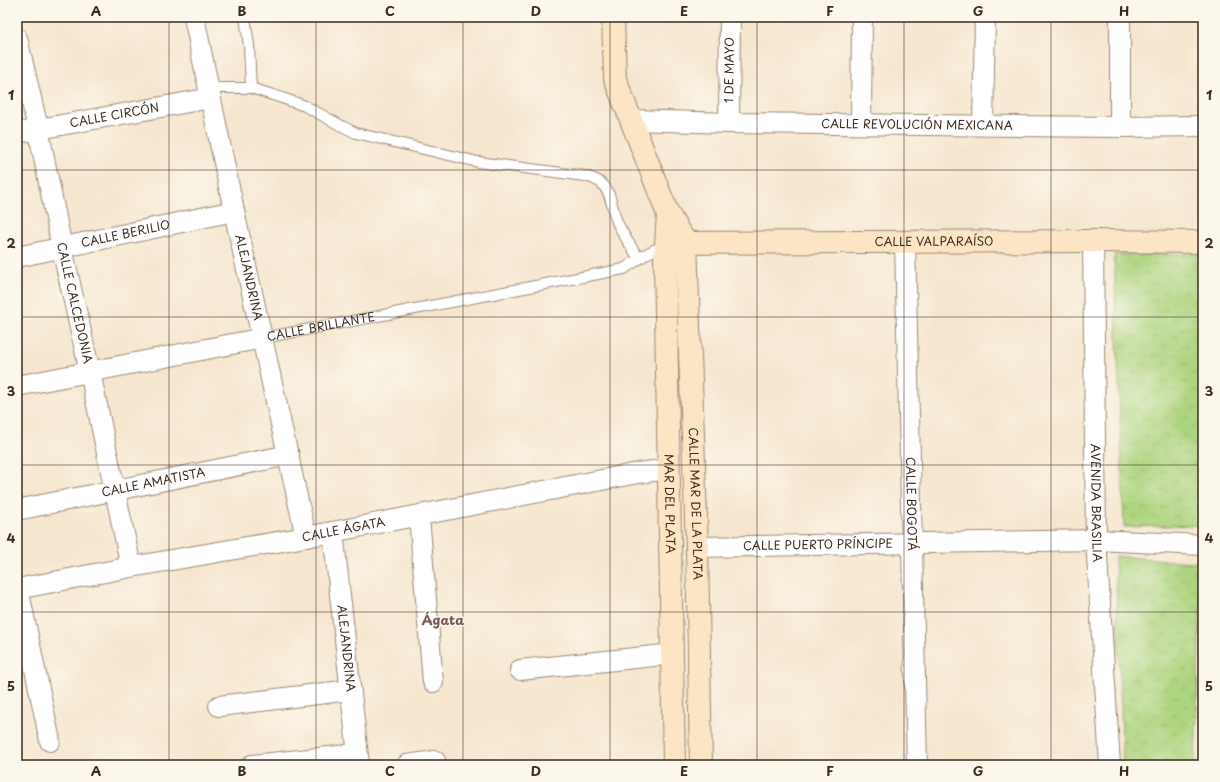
<svg xmlns="http://www.w3.org/2000/svg" width="1220" height="782" font-family="'Playpen Sans',sans-serif">
	<style>
		.park { fill: url(#park-crowns); stroke: #747f4e }
		.lines { fill: none; stroke-linecap: round; stroke-linejoin: round }
		.lane-casing { stroke: #988876; stroke-width: 12 }
		.street-casing { stroke: #988876; stroke-width: 22 }
		.secondary-casing { stroke: #988876; stroke-width: 24 }
		.lane { stroke: #fff; stroke-width: 10 }
		.street { stroke: #fff; stroke-width: 20 }
		.secondary { stroke: #fce5c4; stroke-width: 22 }
		.grid { fill: none; stroke: #3b2a1e; stroke-width: 1; stroke-opacity: 0.55 }
		.labels { text-anchor: middle; stroke-width: 3; stroke-linejoin: round; paint-order: stroke }
		.street-label { font-size: 12px; fill: #3b2a1e; stroke: #fbf7ec }
		.neighbourhood-label { font-size: 13px; font-weight: bold; fill: #745a5a; stroke: #fbf7ec }
		.neatline { fill: none; stroke: #3b2a1e; stroke-width: 1.5 }
		.grid-label { font-size: 13px; text-anchor: middle; font-weight: bold; fill: #3b2a1e }
	</style>
	<defs>
		<pattern id="park-crowns" width="20" height="18" patternUnits="userSpaceOnUse"><rect width="20" height="18" fill="#add47e"/><path d="M2 6a3 3 0 1 1 6 0M12 15a3 3 0 1 1 6 0" fill="none" stroke="#96b66c"/></pattern>
	</defs>
	<rect width="100%" height="100%" fill="#fbf7ec"/>
	<filter id="ink" filterUnits="userSpaceOnUse"><feTurbulence type="fractalNoise" baseFrequency=".025" numOctaves="2"/><feDisplacementMap in="SourceGraphic" scale="8" xChannelSelector="R" yChannelSelector="G"/><feConvolveMatrix kernelMatrix="1 2 1 2 8 2 1 2 1" color-interpolation-filters="sRGB"/></filter>
	<filter id="wash" filterUnits="userSpaceOnUse"><feTurbulence type="fractalNoise" baseFrequency=".012" numOctaves="4" result="noise"/><feDisplacementMap in="SourceGraphic" scale="16" xChannelSelector="R" yChannelSelector="G"/><feGaussianBlur stdDeviation="0.9" result="paint"/><feColorMatrix in="noise" values="0 0 0 0 0 0 0 0 0 0 0 0 0 0 0 0 0 1.4 0 .05"/><feComposite in="paint" operator="in"/></filter>
	<g filter="url(#wash)">
		<rect width="100%" height="100%" fill="#f6e6cf"/>
		<!-- park -->
		<path class="park" d="M 1114,254 L 1203,254 L 1203,525 L 1124,527 Z
			M 1115,556 L 1202,563 L 1195,765 L 1123,765 Z"/>
	</g>
	<g filter="url(#ink)">
		<g class="lines">
			<!-- lane casing -->
			<g class="lane-casing">
				<g id="lane">
					<path d="M 245,17 L 249,46 L 251,88"/>
					<path d="M 209,88 L 251,88 L 282,98 L 305,106 L 340,125 L 356,133 L 394,142 L 478,162 L 585,176 C 591,178 597,179 602,184 C 612,193 612,211 618,224 C 624,236 631,247 639,258"/>
					<path id="s1" d="M 263,338 L 624,269 L 646,254 L 666,244"/>
				</g>
			</g>
			<!-- street casing -->
			<g class="street-casing">
				<g id="street">
					<path id="s2" d="M 194,17 L 234,211 L 306,537"/>
					<path id="s3" d="M 17,38 L 38,128 L 62,248 L 90,372 L 131,567"/>
					<path id="s4" d="M 632,120 L 729,123 L 1120,127 L 1203,126"/>
					<path id="s5" d="M 729,123 L 730,17"/>
					<path d="M 861,123 L 862,17"/>
					<path d="M 983,125 L 985,17"/>
					<path d="M 1120,127 L 1120,17"/>
					<path id="s6" d="M 17,133 L 211,98"/>
					<path id="s7" d="M 1093,241 L 1096,540 L 1110,765"/>
					<path id="s8" d="M 905,242 L 917,765"/>
					<path id="s9" d="M 17,257 L 234,211"/>
					<path d="M 17,386 L 263,338"/>
					<path id="s10" d="M 17,510 L 289,455"/>
					<path d="M 419,516 L 433,682"/>
					<path id="s11" d="M 333,532 L 359,765"/>
					<path id="s12" d="M 697,547 L 1096,540 L 1203,545"/>
					<path d="M 18,588 L 50,741"/>
					<path id="s13" d="M 17,589 L 131,567 L 306,537 L 638,473 L 669,469"/>
					<path d="M 520,670 L 673,654"/>
					<path d="M 219,706 L 350,690"/>
					<path d="M 252,765 L 357,754"/>
					<path d="M 407,765 L 435,761"/>
				</g>
			</g>
			<!-- secondary casing -->
			<g class="secondary-casing">
				<g id="secondary">
					<path id="s14" d="M 613,17 L 615,79 L 668,214 L 686,243 L 697,547 L 701,765"/>
					<path id="s15" d="M 668,214 L 665,259 L 674,765"/>
					<path id="s16" d="M 672,243 L 1093,241 L 1203,242"/>
				</g>
			</g>
			<!-- lane -->
			<use href="#lane" class="lane"/>
			<!-- street -->
			<use href="#street" class="street"/>
			<!-- secondary -->
			<use href="#secondary" class="secondary"/>
		</g>
	</g>
	<!-- grid -->
	<path class="grid" d="M 169,17 L 169,765M 316,17 L 316,765M 463,17 L 463,765M 610,17 L 610,765M 757,17 L 757,765M 904,17 L 904,765M 1051,17 L 1051,765M 17,170 L 1203,170M 17,317 L 1203,317M 17,465 L 1203,465M 17,612 L 1203,612"/>
	<g class="labels">
		<!-- street labels -->
		<g class="street-label">
			<text dy="4" stroke="none"><textPath href="#s5" startOffset="53">1 DE MAYO</textPath></text>
			<text dy="4" stroke="none"><textPath href="#s6" startOffset="99">CALLE CIRCÓN</textPath></text>
			<text dy="4" stroke="none"><textPath href="#s4" startOffset="285">CALLE REVOLUCIÓN MEXICANA</textPath></text>
			<text dy="4" stroke="none"><textPath href="#s9" startOffset="111">CALLE BERILIO</textPath></text>
			<text dy="4" stroke="none"><textPath href="#s16" startOffset="262">CALLE VALPARAÍSO</textPath></text>
			<text dy="4" stroke="none"><textPath href="#s2" startOffset="266">ALEJANDRINA</textPath></text>
			<text dy="4" stroke="none"><textPath href="#s3" startOffset="271">CALLE CALCEDONIA</textPath></text>
			<text dy="4" stroke="none"><textPath href="#s1" startOffset="59">CALLE BRILLANTE</textPath></text>
			<text dy="4" stroke="none"><textPath href="#s10" startOffset="139">CALLE AMATISTA</textPath></text>
			<text dy="4" stroke="none"><textPath href="#s7" startOffset="262">AVENIDA BRASILIA</textPath></text>
			<text dy="4" stroke="none"><textPath href="#s15" startOffset="290">MAR DEL PLATA</textPath></text>
			<text dy="4" stroke="none"><textPath href="#s14" startOffset="502">CALLE MAR DE LA PLATA</textPath></text>
			<text dy="4" stroke="none"><textPath href="#s8" startOffset="262">CALLE BOGOTÁ</textPath></text>
			<text dy="4" stroke="none"><textPath href="#s13" startOffset="332">CALLE ÁGATA</textPath></text>
			<text dy="4" stroke="none"><textPath href="#s12" startOffset="121">CALLE PUERTO PRÍNCIPE</textPath></text>
			<text dy="4" stroke="none"><textPath href="#s11" startOffset="117">ALEJANDRINA</textPath></text>
		</g>
		<!-- neighbourhood labels -->
		<g class="neighbourhood-label">
			<text x="443" y="625">Ágata</text>
		</g>
	</g>
	<!-- margin -->
	<rect width="1220" height="782" fill="none" stroke="#fbf7ec" stroke-width="44"/>
	<rect x="22" y="22" width="1176" height="738" class="neatline"/>
	<g class="grid-label">
		<text x="96" y="16">A</text>
		<text x="242" y="16">B</text>
		<text x="390" y="16">C</text>
		<text x="536" y="16">D</text>
		<text x="684" y="16">E</text>
		<text x="830" y="16">F</text>
		<text x="978" y="16">G</text>
		<text x="1124" y="16">H</text>
		<text x="11" y="100">1</text>
		<text x="1209" y="100">1</text>
		<text x="11" y="248">2</text>
		<text x="1209" y="248">2</text>
		<text x="11" y="396">3</text>
		<text x="1209" y="396">3</text>
		<text x="11" y="543">4</text>
		<text x="1209" y="543">4</text>
		<text x="11" y="691">5</text>
		<text x="1209" y="691">5</text>
		<text x="96" y="776">A</text>
		<text x="242" y="776">B</text>
		<text x="390" y="776">C</text>
		<text x="536" y="776">D</text>
		<text x="684" y="776">E</text>
		<text x="830" y="776">F</text>
		<text x="978" y="776">G</text>
		<text x="1124" y="776">H</text>
	</g>
</svg>
